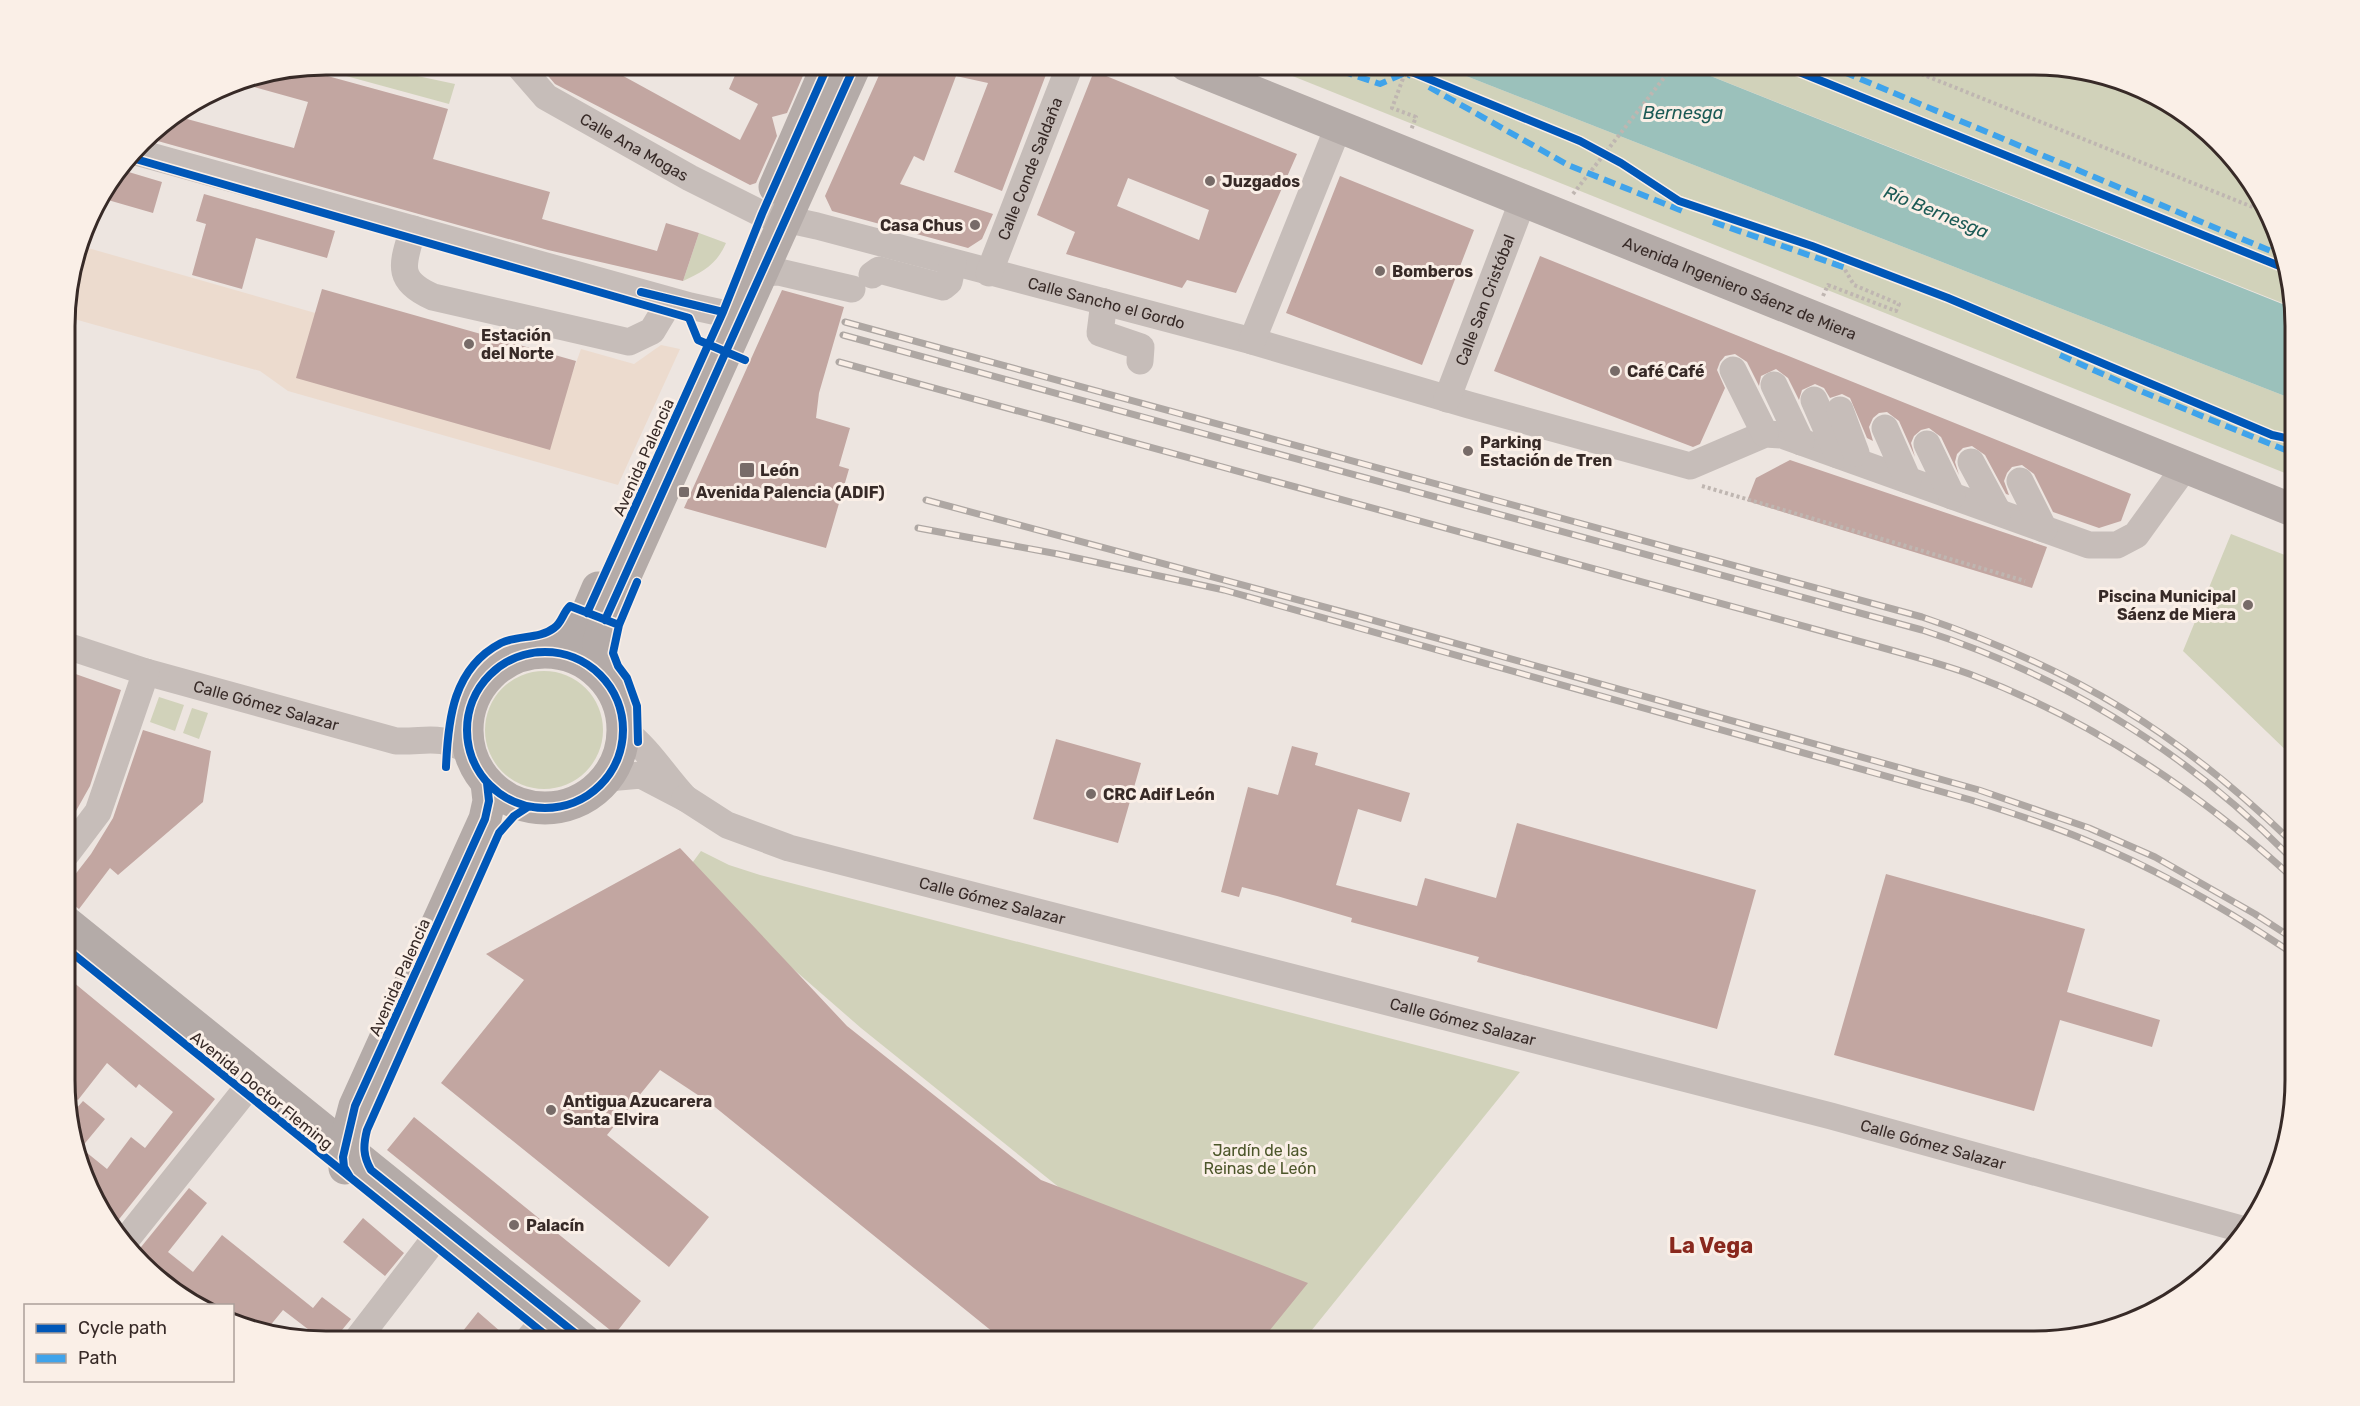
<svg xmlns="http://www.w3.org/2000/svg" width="2360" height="1406" font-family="Rubik,sans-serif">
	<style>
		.green { fill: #d1d2ba }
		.plaza { fill: #ecdbce }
		.water { fill: #9bc1bb }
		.building { fill: #c2a6a1; fill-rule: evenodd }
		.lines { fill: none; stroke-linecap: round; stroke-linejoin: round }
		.path { stroke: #bfb6b1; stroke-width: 4; stroke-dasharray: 3 3; stroke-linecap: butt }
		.minor { stroke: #c6bdb9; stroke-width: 27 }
		.major { stroke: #b4aba8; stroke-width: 33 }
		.rail-casing { stroke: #aea7a3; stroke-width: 7 }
		.rail { stroke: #faefe7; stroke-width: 4.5; stroke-dasharray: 14; stroke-linecap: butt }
		.quiet { stroke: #3fa3eb; stroke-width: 6; stroke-dasharray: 12 6; stroke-linecap: butt }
		.cycleway-casing { stroke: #faefe7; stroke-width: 11 }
		.cycleway { stroke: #0057b8; stroke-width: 8 }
		.poi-dot { fill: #776b68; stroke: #faefe7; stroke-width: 2 }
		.labels { text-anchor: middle; stroke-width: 6; stroke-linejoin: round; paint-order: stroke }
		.street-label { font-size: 16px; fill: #372a27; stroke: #faefe7 }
		.poi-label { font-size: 16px; font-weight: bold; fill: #372a27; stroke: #faefe7; text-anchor: start }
		.park-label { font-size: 16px; fill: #4c562a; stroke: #faefe7 }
		.water-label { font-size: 18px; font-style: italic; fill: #1b5a55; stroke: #faefe7 }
		.district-label { font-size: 22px; font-weight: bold; fill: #89281d; stroke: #faefe7 }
		.rim { fill: none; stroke: #372a27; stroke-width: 3 }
	</style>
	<rect width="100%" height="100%" fill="#ede5e0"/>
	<!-- green -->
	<path class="green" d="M 326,65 L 366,65 L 455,84 L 449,104 L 313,67 Z
		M 1265,65 L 1438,65 L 2295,400 L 2295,477 Z
		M 1683,65 L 2034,65 L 2102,74 L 2165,100 L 2219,141 L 2260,195 L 2295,308 Z
		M 699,233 L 726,243 C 717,264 703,272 683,281 Z
		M 2231,534 L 2295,559 L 2295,759 L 2183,651 Z
		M485 730a59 59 0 1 1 118 0a59 59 0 1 1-118 0Z
		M 159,697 L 184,705 L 175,731 L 150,722 Z
		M 192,708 L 208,713 L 199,739 L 183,733 Z
		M 701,851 L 729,865 L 760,875 L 1520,1072 L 1303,1341 L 1250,1341 L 861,1028 L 684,874 Z"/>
	<!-- plaza -->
	<path class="plaza" d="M 81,246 L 568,385 L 581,349 L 634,364 L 661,345 L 680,349 L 618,485 L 288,391 L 260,371 L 67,317 L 67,292 Z"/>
	<!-- water -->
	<path class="water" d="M 1438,65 L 1683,65 L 2295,309 L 2295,400 Z"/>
	<!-- building -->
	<path class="building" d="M 538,64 L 622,64 L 616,72 L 740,140 L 758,104 L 729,89 L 740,64 L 808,64 L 787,113 L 772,117 L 777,136 L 756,183 L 750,185 L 555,84 Z
		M 884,64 L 1050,64 L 1002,191 L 954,172 L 988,83 L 956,76 L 924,161 L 914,156 L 900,184 L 993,214 L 982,239 L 968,248 L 832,211 L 825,196 Z
		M 302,69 L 448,109 L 433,159 L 550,192 L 542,219 L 657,251 L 666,223 L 699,233 L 683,281 L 548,250 L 147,138 L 153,130 L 176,116 L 294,148 L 308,102 L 236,82 Z
		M 1094,71 L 1297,154 L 1236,293 L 1187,280 L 1182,288 L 1066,254 L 1075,232 L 1037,215 ZM 1128,178 L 1209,210 L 1199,240 L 1117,206 Z
		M 122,170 L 162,182 L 153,213 L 101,198 Z
		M 1340,176 L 1474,230 L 1422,365 L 1286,313 Z
		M 204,194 L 335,231 L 327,258 L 256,238 L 242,289 L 192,275 L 206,224 L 196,221 Z
		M 1540,256 L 2131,494 L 2121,521 L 2099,528 L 2053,512 L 2034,474 L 2022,465 L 2012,467 L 2007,473 L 2004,481 L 2009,495 L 2006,494 L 1985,455 L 1972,446 L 1963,448 L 1957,454 L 1955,462 L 1959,475 L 1941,437 L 1929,428 L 1921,430 L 1914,436 L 1911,443 L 1915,457 L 1899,421 L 1887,412 L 1879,413 L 1873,418 L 1869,427 L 1873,441 L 1867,438 L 1850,398 L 1842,394 L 1830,398 L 1824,388 L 1815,384 L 1802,390 L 1799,400 L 1788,378 L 1776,369 L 1761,376 L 1759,386 L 1747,362 L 1735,354 L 1725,356 L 1720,362 L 1717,370 L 1725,388 L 1700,444 L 1693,447 L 1494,371 Z
		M 322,289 L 576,361 L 550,450 L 296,378 Z
		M 782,290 L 844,307 L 819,393 L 816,418 L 850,428 L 839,466 L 849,469 L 826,548 L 684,508 Z
		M 1790,460 L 2047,547 L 2032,588 L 1747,501 L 1756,478 Z
		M 67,671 L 121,690 L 90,786 L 67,827 Z
		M 143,730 L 211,751 L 203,802 L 118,875 L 110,868 L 79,909 L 67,900 L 67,885 L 91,854 L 113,818 Z
		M 1056,739 L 1141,763 L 1118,843 L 1033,819 Z
		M 1292,746 L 1318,753 L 1315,765 L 1410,793 L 1401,822 L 1358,809 L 1336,885 L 1417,906 L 1425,878 L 1496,898 L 1517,823 L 1756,890 L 1717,1029 L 1477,962 L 1479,957 L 1351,922 L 1352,918 L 1277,896 L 1242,887 L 1239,897 L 1221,892 L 1248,787 L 1278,795 Z
		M 680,848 L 847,1026 L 1041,1180 L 1308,1283 L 1261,1341 L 1004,1341 L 710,1103 L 660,1070 L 607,1135 L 709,1217 L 669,1267 L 441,1083 L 524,980 L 486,954 Z
		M 1886,874 L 2085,929 L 2067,992 L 2160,1020 L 2152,1047 L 2060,1020 L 2034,1111 L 1834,1055 Z
		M 67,977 L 215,1099 L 112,1228 L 68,1118 L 83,1101 L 105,1119 L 81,1148 L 107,1169 L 131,1137 L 145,1148 L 173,1112 L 139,1084 L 136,1088 L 107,1063 L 78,1100 L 67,1092 Z
		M 414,1117 L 641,1301 L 615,1334 L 387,1150 Z
		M 189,1188 L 207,1203 L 168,1252 L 193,1272 L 222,1235 L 313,1308 L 322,1297 L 351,1319 L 333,1341 L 308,1339 L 313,1333 L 283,1310 L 264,1333 L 232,1322 L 232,1305 L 194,1305 L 137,1252 Z
		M 363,1218 L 404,1253 L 385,1276 L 343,1242 Z
		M 478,1312 L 501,1332 L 495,1341 L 455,1341 Z"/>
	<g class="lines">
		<!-- path -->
		<path class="path" d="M 1863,65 L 1888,74 L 1892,65
			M 1899,65 L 2265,212
			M 1837,68 L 1839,65
			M 1405,73 L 1392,108 L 1416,117 L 1411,130
			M 1573,194 L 1674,65
			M 1823,296 L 1828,285 L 1896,311 L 1899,304 L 1854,285 L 1844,268
			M 1702,486 L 2025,581"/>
		<!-- minor -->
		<g class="minor">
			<path id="s1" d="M 518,65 L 546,97 L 690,178 L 762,214 L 817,226 L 1252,341 L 1469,405 L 1690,466 L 1765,434 L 1782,435 L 2089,545 L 2117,545 L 2136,535 L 2185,467"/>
			<path d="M 136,152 L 690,306 L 740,317"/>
			<path d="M 413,229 C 403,263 394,280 433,297 L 629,342 L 652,331 L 670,301"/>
			<path d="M 760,273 L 779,272 L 852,289"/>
			<path id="s2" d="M 989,273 L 1070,65"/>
			<path d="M 872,275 L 879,270 L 943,287 L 949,282 L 953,263"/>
			<path d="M 1104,302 L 1100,333 L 1141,347 L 1140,361"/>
			<path d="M 1252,341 L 1339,125"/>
			<path d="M 1733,370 L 1765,434"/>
			<path d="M 1774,385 L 1801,442"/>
			<path id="s3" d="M 1447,399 L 1523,200"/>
			<path d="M 1814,400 L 1838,455"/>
			<path d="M 1840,410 L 1856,453"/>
			<path d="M 1885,428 L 1908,480"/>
			<path d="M 1927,444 L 1952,496"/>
			<path d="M 1971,462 L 1998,512"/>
			<path d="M 2020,481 L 2044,529"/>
			<path id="s4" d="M 67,646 L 146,672 L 396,741 C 428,742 438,734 469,751"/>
			<path d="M 608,778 L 641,775 L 685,798 C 664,776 649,749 624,731"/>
			<path id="s5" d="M 685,798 L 727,825 L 789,848 L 1831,1116 L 2245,1230"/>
			<path d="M 67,853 L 98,812 L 146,672"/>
			<path d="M 125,1241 L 244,1092"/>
			<path d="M 356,1341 L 443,1228"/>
			<path d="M 527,1341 L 537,1329"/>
		</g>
		<!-- major -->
		<g class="major">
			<path id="s6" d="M 1186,65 L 2295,511"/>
			<path d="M 775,187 L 828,65"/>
			<circle cx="545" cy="730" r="78"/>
			<path d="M 557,652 L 584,621 L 598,588"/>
			<path d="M 598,672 L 599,642 L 605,620 L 855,65"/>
			<path d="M 67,923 L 585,1341"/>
			<path d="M 345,1168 L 346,1140 L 355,1106 L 485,819 L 489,801 L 487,783"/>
		</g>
		<!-- rail casing -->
		<g class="rail-casing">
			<path id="rail" d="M 845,322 L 1922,617 C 2074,669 2180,733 2295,845
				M 843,335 L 1922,630 C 2065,676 2190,754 2295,862
				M 839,362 L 1880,647 C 1911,656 1943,664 1972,675 C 2093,721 2201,793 2295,880
				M 926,500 L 1358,616 L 1979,790 L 2089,828 L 2155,857 L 2255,914 L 2295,940
				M 918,528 L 1058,554 L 1224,590 L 1971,800 C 2009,812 2047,824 2083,839 C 2158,869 2228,910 2295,955"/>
		</g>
		<!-- rail -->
		<use href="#rail" class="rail"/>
		<!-- quiet -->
		<path class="quiet" d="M 1324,65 L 1380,84 L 1405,73 L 1411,76
			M 1827,65 L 2278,254
			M 1429,87 L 1568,165 L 1685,212
			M 1713,222 L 1849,269
			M 2060,355 L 2143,392 L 2295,454"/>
		<!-- cycleway casing -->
		<g class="cycleway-casing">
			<path id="cycleway" d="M 1395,65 L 1580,141 L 1621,163 L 1679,201 L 1812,246 L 1948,298 L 2272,435 L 2295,440
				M 1782,65 L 2282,267
				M 132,158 L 686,317 L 689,318 L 698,340 L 745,360
				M 641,292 L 723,312
				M 637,582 L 619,625 L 613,653 L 618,666 L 627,678 L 637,706 L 638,742
				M 587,613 L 723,312 L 762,214 L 828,65
				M 605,620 L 855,65
				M467 730a78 78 0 1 1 156 0a78 78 0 1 1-156 0Z
				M 446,767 C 448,719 453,668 501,643 C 518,635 540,639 554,628 C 562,623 563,612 570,606 L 619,625
				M 528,807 L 514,816 L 499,833 L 367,1130 C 363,1146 363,1156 371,1170 L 585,1341
				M 67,949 L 553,1341
				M 350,1177 L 344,1167 L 343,1157 L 355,1106 L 485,819 L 489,801 L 487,783"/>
		</g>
		<!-- cycleway -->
		<use href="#cycleway" class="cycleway"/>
	</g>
	<!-- markers -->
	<g class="poi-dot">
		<circle cx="1210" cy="181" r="6"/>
		<circle cx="975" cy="225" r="6"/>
		<circle cx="1380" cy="271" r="6"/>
		<circle cx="469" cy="344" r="6"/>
		<circle cx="1615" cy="371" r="6"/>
		<circle cx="1468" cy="451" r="6"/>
		<rect x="739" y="462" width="16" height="16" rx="3"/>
		<rect x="678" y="486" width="12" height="12" rx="3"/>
		<circle cx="2248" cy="605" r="6"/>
		<circle cx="1091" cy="794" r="6"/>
		<circle cx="551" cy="1110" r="6"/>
		<circle cx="514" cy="1225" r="6"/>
	</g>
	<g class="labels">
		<!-- street labels -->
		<g class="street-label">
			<text dy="6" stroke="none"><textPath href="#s1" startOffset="144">Calle Ana Mogas</textPath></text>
			<text dy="6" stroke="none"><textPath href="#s2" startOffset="112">Calle Conde Saldaña</textPath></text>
			<text dy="6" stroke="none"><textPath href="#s6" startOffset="597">Avenida Ingeniero Sáenz de Miera</textPath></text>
			<text dy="6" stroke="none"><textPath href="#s3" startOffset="106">Calle San Cristóbal</textPath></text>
			<text dy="6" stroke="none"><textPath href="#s1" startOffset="644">Calle Sancho el Gordo</textPath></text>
			<text transform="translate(643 457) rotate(-66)" y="6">Avenida Palencia</text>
			<text dy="6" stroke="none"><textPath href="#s4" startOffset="208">Calle Gómez Salazar</textPath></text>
			<text dy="6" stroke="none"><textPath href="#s5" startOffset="326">Calle Gómez Salazar</textPath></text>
			<text transform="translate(399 977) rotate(-66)" y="6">Avenida Palencia</text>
			<text dy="6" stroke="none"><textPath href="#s5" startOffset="812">Calle Gómez Salazar</textPath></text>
			<text transform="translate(262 1090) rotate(39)" y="6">Avenida Doctor Fleming</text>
			<text dy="6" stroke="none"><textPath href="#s5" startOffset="1298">Calle Gómez Salazar</textPath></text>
		</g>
		<!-- poi labels -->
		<g class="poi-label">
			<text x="1222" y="187">Juzgados</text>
			<text x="963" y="231" text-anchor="end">Casa Chus</text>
			<text x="1392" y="277">Bomberos</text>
			<text x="481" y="341">Estación<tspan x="481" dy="18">del Norte</tspan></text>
			<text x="1627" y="377">Café Café</text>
			<text x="1480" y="448">Parking<tspan x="1480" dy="18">Estación de Tren</tspan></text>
			<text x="760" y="476">León</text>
			<text x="696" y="498">Avenida Palencia (ADIF)</text>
			<text x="2236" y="602" text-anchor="end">Piscina Municipal<tspan x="2236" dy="18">Sáenz de Miera</tspan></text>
			<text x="1103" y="800">CRC Adif León</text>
			<text x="563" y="1107">Antigua Azucarera<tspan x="563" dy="18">Santa Elvira</tspan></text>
			<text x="526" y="1231">Palacín</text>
		</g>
		<!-- park labels -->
		<g class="park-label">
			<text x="1260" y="1156">Jardín de las<tspan x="1260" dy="18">Reinas de León</tspan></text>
		</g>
		<!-- water labels -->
		<g class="water-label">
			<text x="1683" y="119">Bernesga</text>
			<text transform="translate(1936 212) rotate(22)" y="6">Río Bernesga</text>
		</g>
		<!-- district labels -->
		<g class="district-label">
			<text x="1711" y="1253">La Vega</text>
		</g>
	</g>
	<!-- crop -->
	<path d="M0 0H2360V1406H0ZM326 75H2034A251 251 0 0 1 2285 326V1080A251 251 0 0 1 2034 1331H326A251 251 0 0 1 75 1080V326A251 251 0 0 1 326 75Z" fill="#faefe7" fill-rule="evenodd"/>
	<path class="rim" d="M326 75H2034A251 251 0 0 1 2285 326V1080A251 251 0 0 1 2034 1331H326A251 251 0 0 1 75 1080V326A251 251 0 0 1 326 75Z"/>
	<!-- legend -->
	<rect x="24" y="1304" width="210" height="78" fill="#faefe7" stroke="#aca09a" stroke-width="1.5"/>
	<rect x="36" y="1324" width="30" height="9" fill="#0057b8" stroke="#aca09a" stroke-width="1.5"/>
	<text x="78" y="1334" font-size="18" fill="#372a27">Cycle path</text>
	<rect x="36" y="1354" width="30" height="9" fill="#3fa3eb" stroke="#aca09a" stroke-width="1.5"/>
	<text x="78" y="1364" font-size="18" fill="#372a27">Path</text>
</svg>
